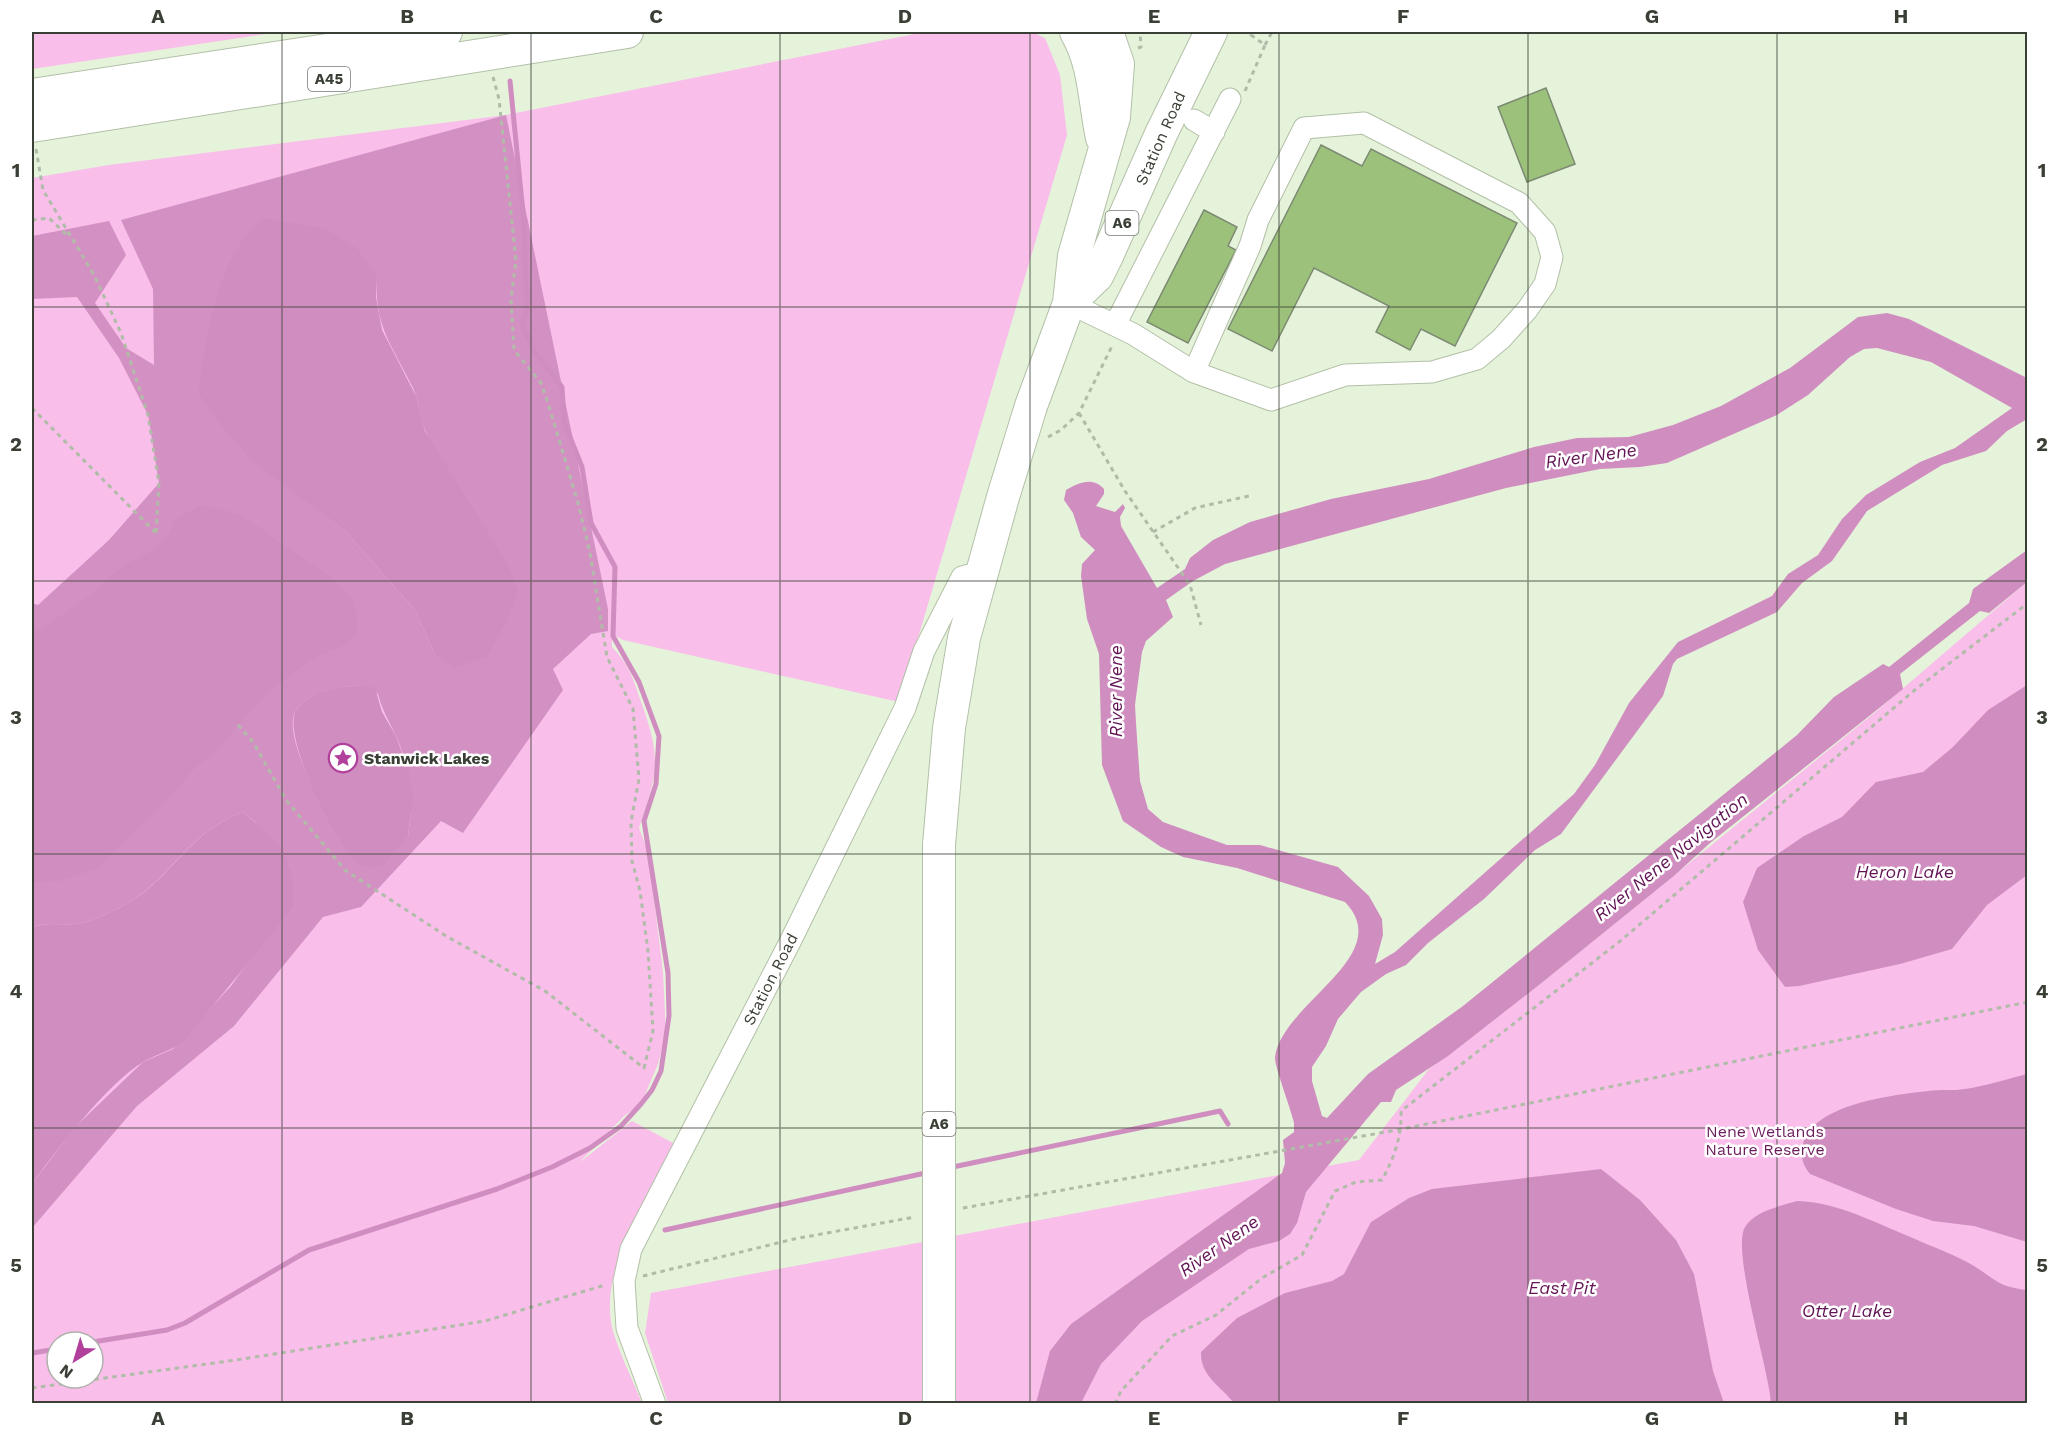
<svg xmlns="http://www.w3.org/2000/svg" width="2059" height="1435" font-family="'Work Sans',sans-serif">
	<style>
		.green { fill: #f9beea; fill-rule: evenodd }
		.forest { fill: #d391c3; fill-rule: evenodd }
		.water { fill: #d08ec0; fill-rule: evenodd }
		.lines { fill: none; stroke-linecap: round; stroke-linejoin: round }
		.stream { stroke: #d08ec0; stroke-width: 5 }
		.building { fill: #9cc17b; stroke: #7d8a73; stroke-width: 1.5 }
		.minor-casing { stroke: #b3c0a8; stroke-width: 23 }
		.highway-casing { stroke: #b3c0a8; stroke-width: 34 }
		.path { stroke: #b0bca8; stroke-width: 3; stroke-dasharray: 4.5 4.5; stroke-linecap: butt }
		.minor { stroke: #fff; stroke-width: 21 }
		.highway { stroke: #fff; stroke-width: 32 }
		.highway-bridge-casing { stroke: #b3c0a8; stroke-width: 34; stroke-linecap: butt }
		.highway-bridge { stroke: #fff; stroke-width: 32 }
		.grid { fill: none; stroke: #393f35; stroke-width: 1.5; stroke-opacity: 0.55 }
		.labels { text-anchor: middle; stroke-width: 5; stroke-linejoin: round; paint-order: stroke }
		.shield { fill: #fff; stroke: #747972; stroke-width: 1.5 }
		.shield-label { font-size: 15px; font-weight: bold; fill: #393f35 }
		.street-label { font-size: 16px; fill: #393f35; stroke: #fff }
		.poi-label { font-size: 16px; font-weight: bold; fill: #393f35; stroke: #fff; text-anchor: start }
		.park-label { font-size: 16px; fill: #6b1e5d; stroke: #fff }
		.water-label { font-size: 18px; font-style: italic; fill: #611354; stroke: #fff }
		.neatline { fill: none; stroke: #393f35; stroke-width: 2 }
		.grid-label { font-size: 20px; text-anchor: middle; font-weight: bold; fill: #393f35 }
	</style>
	<rect width="100%" height="100%" fill="#e5f3da"/>
	<!-- green -->
	<path class="green" d="M 32,32 L 279,32 L 32,69 Z
		M 925,32 L 1032,32 L 1045,38 L 1060,75 L 1067,135 L 899,702 L 623,640 L 612,634 L 612,647 C 629,665 632,675 640,699 C 661,756 659,771 639,828 L 648,851 L 663,972 L 666,1033 L 658,1064 L 641,1104 L 624,1116 L 579,1163 L 632,1121 L 675,1144 C 649,1195 602,1262 611,1322 C 615,1345 633,1380 642,1403 L 32,1404 L 32,178 L 109,165 L 506,115 ZM 57,1342 L 93,1342 L 93,1378 L 57,1378 Z
		M 2027,582 L 2027,1403 L 668,1403 L 645,1333 L 651,1293 L 1359,1160 L 1429,1069 L 1544,981 L 1873,714 Z"/>
	<!-- forest -->
	<path class="forest" d="M 506,115 L 608,609 L 608,631 L 591,634 L 553,669 L 563,690 L 463,833 L 441,821 L 361,907 L 323,917 L 234,1026 L 137,1106 L 32,1228 L 32,1184 L 75,1127 L 143,1062 L 173,1049 L 231,986 L 258,948 L 293,908 L 289,864 L 255,822 L 243,812 C 188,832 173,876 128,903 C 115,910 96,920 82,923 C 65,927 48,920 32,928 L 32,603 L 38,605 L 109,540 L 159,483 L 148,415 L 119,358 L 77,297 L 32,299 L 32,236 L 109,221 L 126,255 L 95,303 L 126,348 L 154,365 L 153,289 L 121,220 ZM 377,277 C 374,327 392,345 413,388 C 419,402 420,418 426,432 C 450,488 493,534 519,590 L 435,655 L 415,610 L 346,532 L 320,512 ZM 365,685 L 378,694 C 382,710 389,721 396,736 C 412,772 414,798 408,836 L 340,841 C 328,816 278,732 297,709 C 313,689 342,687 365,685 Z"/>
	<!-- water -->
	<path class="water" d="M 262,218 L 325,228 L 358,249 L 377,277 L 376,297 L 382,330 L 416,396 L 425,431 L 506,561 L 519,590 L 507,621 L 488,656 L 455,668 L 435,655 L 415,610 L 346,532 L 252,461 L 218,422 L 198,393 C 206,343 211,291 238,247 C 244,237 254,227 262,218 Z
		M 1887,313 L 1909,319 L 2027,378 L 2027,419 L 2007,431 L 1986,451 L 1942,465 L 1867,511 L 1832,561 L 1802,583 L 1777,612 L 1677,659 L 1673,664 L 1663,696 L 1561,834 L 1535,850 L 1484,899 L 1428,943 L 1406,965 L 1386,974 L 1361,992 L 1338,1019 L 1326,1046 L 1312,1067 L 1312,1081 L 1322,1116 L 1327,1118 L 1368,1074 L 1463,1006 L 1797,735 L 1834,697 L 1883,664 L 1889,667 L 1969,603 L 1973,589 L 2027,550 L 2027,582 L 1989,613 L 1980,611 L 1900,674 L 1903,689 L 1710,843 L 1675,875 L 1544,981 L 1448,1056 L 1396,1090 L 1391,1102 L 1381,1102 L 1306,1192 L 1297,1223 L 1290,1234 L 1279,1241 L 1249,1249 L 1142,1321 L 1101,1364 L 1081,1403 L 1036,1403 L 1050,1351 L 1071,1324 L 1282,1173 L 1285,1163 L 1283,1140 L 1294,1132 L 1294,1123 C 1291,1109 1274,1065 1275,1057 C 1282,1003 1397,956 1345,902 L 1237,868 L 1183,857 L 1161,847 L 1123,821 L 1102,765 L 1099,654 L 1087,619 L 1081,576 L 1082,564 L 1095,550 L 1081,537 L 1073,513 L 1064,500 L 1066,490 C 1078,483 1093,476 1104,489 L 1104,494 L 1096,506 L 1115,512 L 1123,504 L 1125,508 L 1120,517 L 1121,526 L 1157,588 L 1185,569 L 1190,558 L 1213,540 L 1250,522 L 1331,499 L 1429,479 L 1534,447 L 1577,438 L 1629,437 L 1673,425 L 1721,406 L 1790,368 L 1858,317 ZM 1877,348 L 1931,362 L 2012,408 L 1955,448 L 1920,462 L 1866,495 L 1842,519 L 1818,555 L 1788,574 L 1772,596 L 1678,642 L 1629,703 L 1595,765 L 1574,794 L 1395,952 L 1375,964 L 1383,935 L 1382,919 L 1369,896 L 1338,867 L 1260,845 L 1227,845 L 1163,822 L 1148,809 L 1140,781 L 1136,723 L 1135,705 L 1142,652 L 1146,641 L 1173,617 L 1166,600 L 1193,581 L 1225,564 L 1506,488 L 1600,469 L 1640,467 L 1667,463 L 1777,415 L 1808,395 L 1850,357 L 1864,349 Z
		M 199,506 C 244,508 261,531 297,554 C 314,565 338,580 351,598 C 358,608 358,621 357,633 L 347,644 L 316,657 L 269,691 L 213,755 L 197,766 L 169,798 L 98,868 L 61,881 L 32,882 L 32,628 L 41,629 L 86,598 L 124,565 L 152,551 L 168,536 L 174,520 Z
		M 365,685 L 375,688 L 382,712 L 396,736 L 409,772 L 413,796 L 408,836 L 383,866 C 373,868 366,869 357,863 C 336,846 279,732 297,709 C 314,688 341,687 365,685 Z
		M 2027,685 L 2027,875 L 1987,905 L 1952,949 L 1900,964 L 1799,986 L 1785,987 L 1758,950 L 1743,902 L 1757,868 L 1804,836 L 1842,817 L 1876,782 L 1923,772 L 1953,747 L 1988,710 Z
		M 243,812 C 280,844 296,854 293,908 L 184,1041 C 171,1051 157,1054 143,1062 C 106,1085 58,1148 32,1184 L 32,928 C 48,920 65,927 82,923 C 96,920 115,910 128,903 C 174,876 188,832 243,812 Z
		M 2027,1074 L 2027,1242 L 1974,1226 L 1933,1221 L 1896,1209 L 1810,1174 C 1802,1164 1800,1156 1803,1144 C 1813,1104 1893,1095 1928,1091 C 1940,1089 1953,1091 1965,1089 C 1986,1086 2007,1079 2027,1074 Z
		M 1601,1169 L 1640,1200 L 1676,1240 L 1694,1274 L 1713,1371 L 1724,1403 L 1234,1403 C 1221,1386 1200,1376 1201,1352 L 1237,1318 L 1285,1293 L 1332,1281 L 1344,1274 L 1371,1222 L 1409,1198 L 1432,1189 Z
		M 1797,1201 C 1838,1202 1878,1224 1915,1239 C 1935,1248 1956,1255 1974,1266 C 1996,1280 1999,1287 2027,1290 L 2027,1403 L 1771,1403 C 1769,1370 1731,1250 1745,1227 C 1754,1211 1781,1206 1797,1201 Z"/>
	<g class="lines">
		<!-- stream -->
		<path class="stream" d="M 948,1168 L 1220,1111 L 1228,1124
			M 665,1230 L 930,1172
			M 93,1342 L 167,1330 L 185,1323 L 309,1250 L 497,1189 L 552,1167 L 590,1148 L 621,1126 L 641,1104 L 652,1090 L 661,1071 L 669,1016 L 668,973 L 644,821 L 656,784 L 659,736 L 639,682 L 613,636 L 615,567 L 591,523 L 582,467 L 564,422 L 562,387 L 537,355 L 522,325 L 527,311 L 524,223 L 510,81
			M 32,1353 L 57,1349"/>
	</g>
	<!-- building -->
	<path class="building" d="M 1546,88 L 1575,164 L 1527,182 L 1498,107 Z
		M 1321,145 L 1362,166 L 1371,149 L 1517,223 L 1455,346 L 1421,329 L 1410,350 L 1376,332 L 1389,306 L 1314,268 L 1272,351 L 1228,329 Z
		M 1204,210 L 1237,227 L 1228,246 L 1236,250 L 1188,343 L 1147,322 Z"/>
	<g class="lines">
		<!-- minor casing -->
		<g class="minor-casing">
			<path id="minor" d="M 1194,120 L 1214,132
				M 1069,303 L 1133,334 L 1194,372 L 1271,400 L 1345,375 L 1432,372 L 1477,359 L 1501,339 L 1527,310 L 1545,284 L 1552,257 L 1545,232 L 1519,203 L 1364,123 L 1304,128 L 1258,220 L 1250,246 L 1194,372
				M 1115,325 L 1230,99
				M 655,1404 L 627,1328 L 624,1281 L 631,1249 L 790,942 L 905,708 L 924,651 L 962,577 L 969,575 L 980,578"/>
		</g>
		<!-- highway casing -->
		<g class="highway-casing">
			<path id="highway" d="M 1076,32 C 1095,65 1094,100 1102,138
				M 32,95 L 446,32
				M 32,126 L 627,32
				M 1069,303 L 1097,276 L 1107,256 L 1161,134 L 1211,32
				M 939,845 L 949,728 L 964,638 L 1003,497 L 1031,406 L 1069,303 L 1074,256 L 1114,117 L 1118,64 L 1107,32"/>
		</g>
		<!-- path -->
		<path class="path" d="M 1265,45 L 1272,32
			M 1138,48 L 1141,47 L 1140,32
			M 1245,91 L 1265,45 L 1251,35 L 1254,32
			M 36,149 L 43,190 L 94,275 L 121,333 L 148,415 L 159,483 L 156,533
			M 32,220 L 49,218 L 69,237
			M 32,408 L 156,533
			M 1079,413 L 1125,491 L 1190,585 L 1201,625
			M 1048,437 L 1061,430 L 1079,413 L 1113,344
			M 1153,532 L 1195,508 L 1253,495
			M 238,725 L 253,742 L 286,800 L 345,870 L 446,936 L 545,991 L 644,1068 L 653,1031 L 648,951 L 640,891 L 632,861 L 631,822 L 639,779 L 633,709 L 607,657 L 590,553 L 578,503 L 548,403 L 541,383 L 514,350 L 511,299 L 516,261 L 499,99 L 493,77
			M 963,1208 L 1402,1129 L 2028,1002
			M 643,1276 L 794,1239 L 915,1217
			M 32,1388 L 236,1360 L 485,1321 L 605,1285
			M 1115,1404 L 1121,1391 L 1172,1336 L 1216,1315 L 1262,1278 L 1302,1255 L 1335,1191 L 1356,1182 L 1382,1180 C 1394,1158 1402,1136 1401,1111 L 1619,942 L 1916,689 L 2028,603"/>
		<!-- minor -->
		<use href="#minor" class="minor"/>
		<!-- highway -->
		<use href="#highway" class="highway"/>
		<!-- highway-bridge casing -->
		<g class="highway-bridge-casing">
			<path id="highway-bridge" d="M 939,845 L 939,1404"/>
		</g>
		<!-- highway-bridge -->
		<use href="#highway-bridge" class="highway-bridge"/>
	</g>
	<!-- grid -->
	<path class="grid" d="M 282,32 L 282,1404M 531,32 L 531,1404M 780,32 L 780,1404M 1030,32 L 1030,1404M 1279,32 L 1279,1404M 1528,32 L 1528,1404M 1777,32 L 1777,1404M 32,307 L 2028,307M 32,581 L 2028,581M 32,854 L 2028,854M 32,1128 L 2028,1128"/>
	<!-- icons -->
	<defs>
		<g id="sight-ring" transform="scale(1.5)"><circle r="9.5" fill="#fff" stroke="#b1409c" stroke-width="1.5"/><path d="M0-6L1.8-2.2L6-1.7L2.9 1.2L3.7 5.4L0 3.3L-3.7 5.4L-2.9 1.2L-6-1.7L-1.8-2.2Z" fill="#b1409c"/></g>
	</defs>
	<g fill-rule="evenodd">
		<use href="#sight-ring" x="343" y="758"/>
	</g>
	<g class="labels">
		<!-- shield labels -->
		<g class="shield">
			<rect x="308" y="67" width="42" height="24" rx="4.5"/>
			<rect x="1105.5" y="211" width="33" height="24" rx="4.5"/>
			<rect x="922.5" y="1112" width="33" height="24" rx="4.5"/>
		</g>
		<g class="shield-label">
			<text x="329" y="84">A45</text>
			<text x="1122" y="228">A6</text>
			<text x="939" y="1129">A6</text>
		</g>
		<!-- street labels -->
		<g class="street-label">
			<text transform="translate(1160 138) rotate(-66)" y="6">Station Road</text>
			<text transform="translate(770 979) rotate(-63)" y="6">Station Road</text>
		</g>
		<!-- poi labels -->
		<g class="poi-label">
			<text x="364" y="764">Stanwick Lakes</text>
		</g>
		<!-- park labels -->
		<g class="park-label">
			<text x="1765" y="1137">Nene Wetlands<tspan x="1765" dy="18">Nature Reserve</tspan></text>
		</g>
		<!-- water labels -->
		<g class="water-label">
			<text transform="translate(1591 456) rotate(-8)" y="6">River Nene</text>
			<text transform="translate(1116 691) rotate(-90)" y="6">River Nene</text>
			<text transform="translate(1671 857) rotate(-39)" y="6">River Nene Navigation</text>
			<text x="1905" y="878">Heron Lake</text>
			<text transform="translate(1219 1246) rotate(-35)" y="6">River Nene</text>
			<text x="1562" y="1294">East Pit</text>
			<text x="1847" y="1317">Otter Lake</text>
		</g>
	</g>
	<!-- border -->
	<rect width="2059" height="1435" fill="none" stroke="#ffffff" stroke-width="66"/>
	<!-- north arrow -->
	<g transform="translate(75 1360) rotate(217)"><circle r="28" fill="#ffffff" stroke="#b0b2ae" stroke-width="1.5"/>
	<path d="M0-4.5L10 22L0 15L-10 22Z" fill="#b1409c"/>
	<text y="-9" font-size="16" font-weight="bold" text-anchor="middle" fill="#393f35">N</text>
	</g>
	<rect x="33" y="33" width="1993" height="1369" class="neatline"/>
	<g class="grid-label">
		<text x="158" y="23">A</text>
		<text x="407" y="23">B</text>
		<text x="656" y="23">C</text>
		<text x="905" y="23">D</text>
		<text x="1154" y="23">E</text>
		<text x="1403" y="23">F</text>
		<text x="1652" y="23">G</text>
		<text x="1901" y="23">H</text>
		<text x="16" y="177">1</text>
		<text x="2042" y="177">1</text>
		<text x="16" y="451">2</text>
		<text x="2042" y="451">2</text>
		<text x="16" y="724">3</text>
		<text x="2042" y="724">3</text>
		<text x="16" y="998">4</text>
		<text x="2042" y="998">4</text>
		<text x="16" y="1272">5</text>
		<text x="2042" y="1272">5</text>
		<text x="158" y="1425">A</text>
		<text x="407" y="1425">B</text>
		<text x="656" y="1425">C</text>
		<text x="905" y="1425">D</text>
		<text x="1154" y="1425">E</text>
		<text x="1403" y="1425">F</text>
		<text x="1652" y="1425">G</text>
		<text x="1901" y="1425">H</text>
	</g>
</svg>
